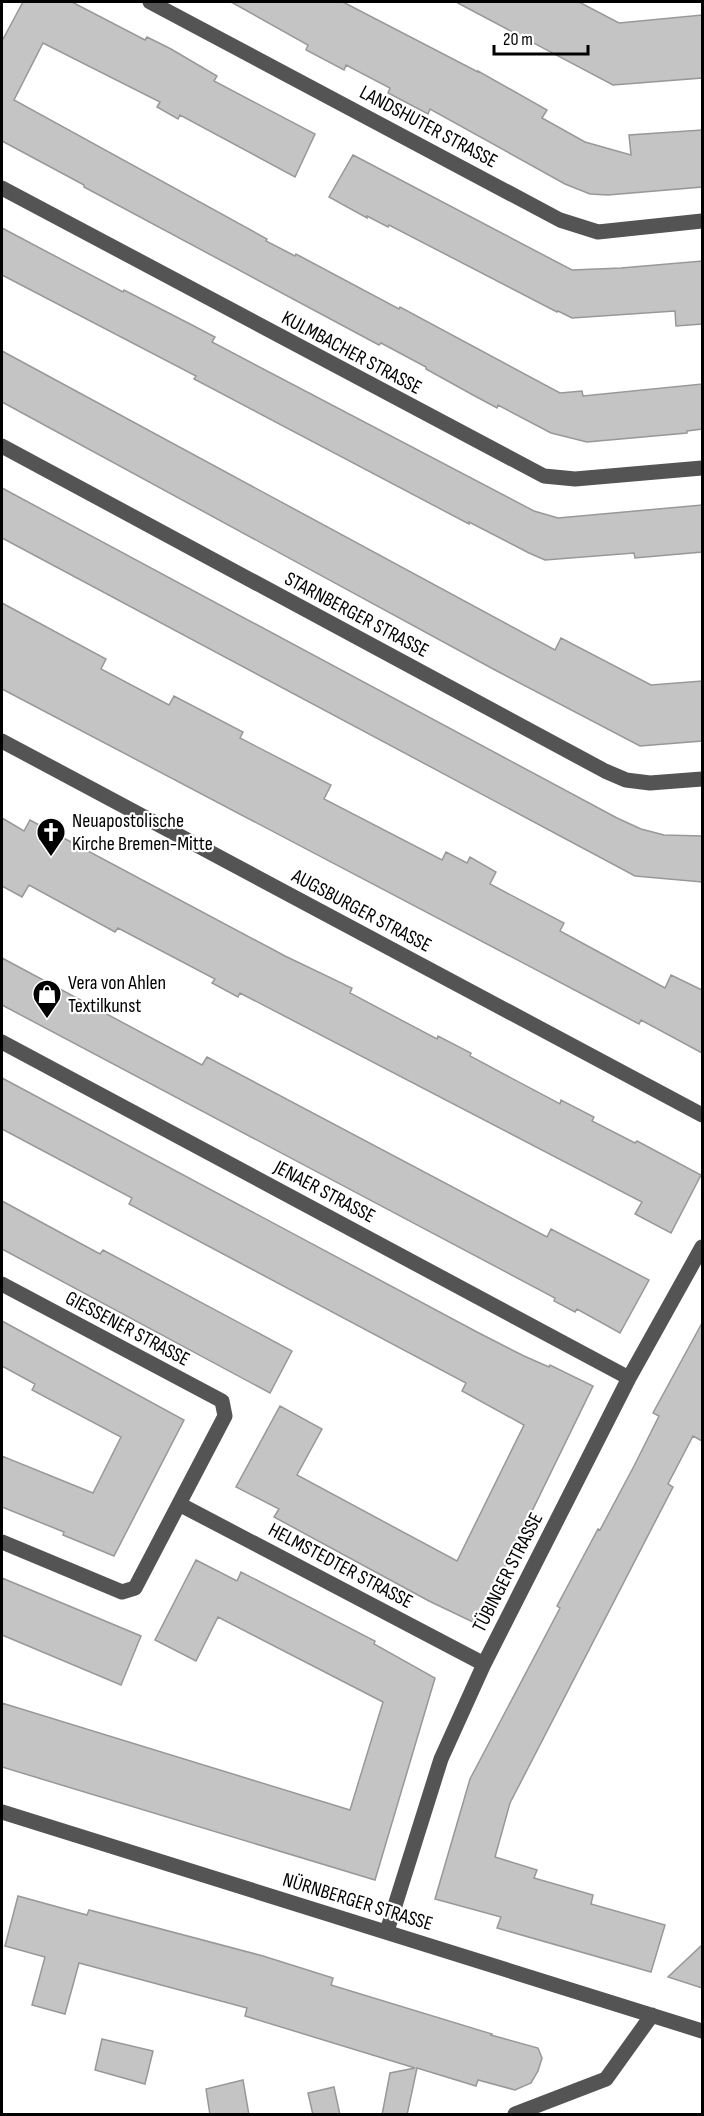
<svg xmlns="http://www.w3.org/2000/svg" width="704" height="2116" font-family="'Sofia Sans Condensed',sans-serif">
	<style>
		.building { fill: #c4c4c4; stroke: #989898; stroke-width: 1.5 }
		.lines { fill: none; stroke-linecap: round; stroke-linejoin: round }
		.minor { stroke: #545454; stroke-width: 15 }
		.labels { text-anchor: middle; stroke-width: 4.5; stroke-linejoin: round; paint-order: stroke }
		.street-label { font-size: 20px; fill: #000; stroke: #fff }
		.poi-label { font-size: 20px; fill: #000; stroke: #fff; text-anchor: start }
	</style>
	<rect width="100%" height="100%" fill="#fff"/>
	<!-- building -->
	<path class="building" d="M 23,2 L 72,2 L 145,40 L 147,37 L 171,49 L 217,76 L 214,81 L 315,134 L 295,177 L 180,115 L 178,119 L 157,107 L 160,102 L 43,43 L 14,100 L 267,239 L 266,241 L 295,256 L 296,254 L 399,309 L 400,307 L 560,393 L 582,391 L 583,396 L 702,384 L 702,429 L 687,431 L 687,433 L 587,442 L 551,433 L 498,405 L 497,408 L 473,395 L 426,369 L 426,367 L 381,343 L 379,345 L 84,187 L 84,185 L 2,141 L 2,41 Z
		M 231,2 L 343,2 L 478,72 L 478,71 L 547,110 L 542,118 L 585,142 L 631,155 L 629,135 L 702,130 L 702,187 L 608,195 L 590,194 L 565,184 L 430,109 L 428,114 L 388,93 L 390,88 L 346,65 L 344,70 L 306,50 L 308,45 Z
		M 456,2 L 579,2 L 619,23 L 702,15 L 702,78 L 613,85 Z
		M 353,155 L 572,270 L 621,268 L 702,261 L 702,324 L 676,326 L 675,311 L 572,318 L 558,311 L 557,312 L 389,225 L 388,227 L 367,216 L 367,218 L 329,197 Z
		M 2,228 L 123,292 L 124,290 L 192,325 L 215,337 L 212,342 L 534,511 L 558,518 L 702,505 L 702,552 L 635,558 L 634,553 L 545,560 L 529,553 L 469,522 L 469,524 L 194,379 L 196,376 L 2,275 Z
		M 2,351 L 555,650 L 561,638 L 651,685 L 702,681 L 702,741 L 640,746 L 495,670 L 2,402 Z
		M 2,488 L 617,818 L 641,829 L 664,835 L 702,836 L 702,882 L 635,876 L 2,538 Z
		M 2,603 L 106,659 L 101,669 L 169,705 L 174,696 L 243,732 L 240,738 L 331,785 L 324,799 L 442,860 L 446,852 L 467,863 L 470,857 L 496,872 L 490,884 L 564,923 L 560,931 L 584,944 L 665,988 L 671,975 L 702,990 L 702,1053 L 641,1020 L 639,1024 L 605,1006 L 2,689 Z
		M 2,818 L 24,831 L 30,820 L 285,956 L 352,988 L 350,993 L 437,1039 L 438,1036 L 471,1053 L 470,1056 L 560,1104 L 561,1100 L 594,1117 L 592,1121 L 635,1143 L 637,1141 L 701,1175 L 671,1233 L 635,1214 L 642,1202 L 240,993 L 238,997 L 212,983 L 215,979 L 118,928 L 115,932 L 29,885 L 22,897 L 2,886 Z
		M 2,958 L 202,1065 L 207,1057 L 547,1237 L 551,1229 L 649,1280 L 620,1333 L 577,1309 L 575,1312 L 554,1301 L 555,1298 L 2,1005 Z
		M 2,1078 L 477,1332 L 524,1356 L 549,1367 L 550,1365 L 593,1386 L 477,1624 L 429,1601 L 274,1517 L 279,1509 L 236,1487 L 280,1406 L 322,1429 L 297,1475 L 457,1561 L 524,1425 L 462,1391 L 466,1383 L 129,1204 L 132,1198 L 2,1129 Z
		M 2,1201 L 100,1254 L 103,1250 L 292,1351 L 270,1393 L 2,1249 Z
		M 2,1321 L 184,1420 L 114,1556 L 63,1535 L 64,1532 L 2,1507 L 2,1456 L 93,1493 L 121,1437 L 32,1390 L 35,1384 L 2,1366 Z
		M 702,1323 L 702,1441 L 693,1436 L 668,1484 L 673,1487 L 510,1803 L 495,1857 L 537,1870 L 534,1878 L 593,1895 L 591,1904 L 665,1925 L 651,1972 L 497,1928 L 501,1917 L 435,1899 L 470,1779 L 560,1608 L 557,1606 L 598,1529 L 600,1530 L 634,1466 L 659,1416 L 653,1413 Z
		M 196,1560 L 237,1581 L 241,1572 L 375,1641 L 374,1644 L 435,1678 L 375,1880 L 2,1767 L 2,1703 L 350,1810 L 383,1702 L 218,1617 L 196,1661 L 155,1640 Z
		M 2,1578 L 141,1636 L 121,1685 L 2,1635 Z
		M 18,1896 L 87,1915 L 89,1910 L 263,1956 L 333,1978 L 331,1985 L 492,2034 L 491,2035 L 538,2048 L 542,2058 L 538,2071 L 531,2083 L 515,2090 L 478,2080 L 476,2086 L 417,2068 L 407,2115 L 382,2115 L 390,2073 L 415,2068 L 245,2016 L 247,2008 L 79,1963 L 65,2014 L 32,2005 L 45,1957 L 5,1946 Z
		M 702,1945 L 702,1988 L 668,1977 Z
		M 102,2039 L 153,2051 L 145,2084 L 95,2070 Z
		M 243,2080 L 249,2115 L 210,2115 L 206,2089 Z
		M 334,2087 L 340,2115 L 313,2115 L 308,2093 Z"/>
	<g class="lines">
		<!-- minor -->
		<path class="minor" d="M 150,2 L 560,220 L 598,232 L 702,221
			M 2,188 L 544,476 L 575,479 L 702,468
			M 2,446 L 605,771 L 626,780 L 650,783 L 702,779
			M 2,741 L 702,1115
			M 2,1042 L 629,1378
			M 2,1284 L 222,1401 L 225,1416 L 135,1588 L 122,1592 L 2,1542
			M 179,1504 L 484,1664
			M 2,1812 L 702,2031
			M 387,1931 L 441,1759 L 484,1664 L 629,1378 L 702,1247
			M 515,2114 L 606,2079 L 652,2015"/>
	</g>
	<!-- icons -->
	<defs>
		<g id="church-pin" transform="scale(1.5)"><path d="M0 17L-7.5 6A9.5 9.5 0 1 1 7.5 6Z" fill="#000" stroke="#fff"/><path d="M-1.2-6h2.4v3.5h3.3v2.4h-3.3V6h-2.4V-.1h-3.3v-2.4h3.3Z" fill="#fff"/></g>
		<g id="shop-pin" transform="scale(1.5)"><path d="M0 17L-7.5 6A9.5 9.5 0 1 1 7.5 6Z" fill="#000" stroke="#fff"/><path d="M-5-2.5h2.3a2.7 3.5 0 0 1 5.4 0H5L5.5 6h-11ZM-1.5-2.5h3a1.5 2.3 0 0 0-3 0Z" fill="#fff"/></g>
	</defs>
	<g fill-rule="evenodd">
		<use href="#church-pin" x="51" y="832"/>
		<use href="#shop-pin" x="47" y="994"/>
	</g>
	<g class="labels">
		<!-- street labels -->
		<g class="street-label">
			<text transform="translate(429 126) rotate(28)" y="7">LANDSHUTER STRASSE</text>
			<text transform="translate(352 352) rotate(28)" y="7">KULMBACHER STRASSE</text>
			<text transform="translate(357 614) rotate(28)" y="7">STARNBERGER STRASSE</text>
			<text transform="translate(362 910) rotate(28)" y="7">AUGSBURGER STRASSE</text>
			<text transform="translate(325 1191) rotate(28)" y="7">JENAER STRASSE</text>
			<text transform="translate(128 1328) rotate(28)" y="7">GIESSENER STRASSE</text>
			<text transform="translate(341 1565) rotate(28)" y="7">HELMSTEDTER STRASSE</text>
			<text transform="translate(507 1572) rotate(-63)" y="7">TÜBINGER STRASSE</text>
			<text transform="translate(358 1901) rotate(17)" y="7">NÜRNBERGER STRASSE</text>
		</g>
		<!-- poi labels -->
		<g class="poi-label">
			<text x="72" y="827">Neuapostolische<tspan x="72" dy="23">Kirche Bremen-Mitte</tspan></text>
			<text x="68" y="989">Vera von Ahlen<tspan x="68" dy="23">Textilkunst</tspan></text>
		</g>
	</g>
	<!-- border -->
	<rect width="704" height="2116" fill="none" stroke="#000000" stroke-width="6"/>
	<!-- scale -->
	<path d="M494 45v9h94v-9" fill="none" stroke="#000000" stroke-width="3"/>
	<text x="503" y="45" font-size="18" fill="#000000" stroke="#ffffff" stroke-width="4.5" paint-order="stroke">20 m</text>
</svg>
